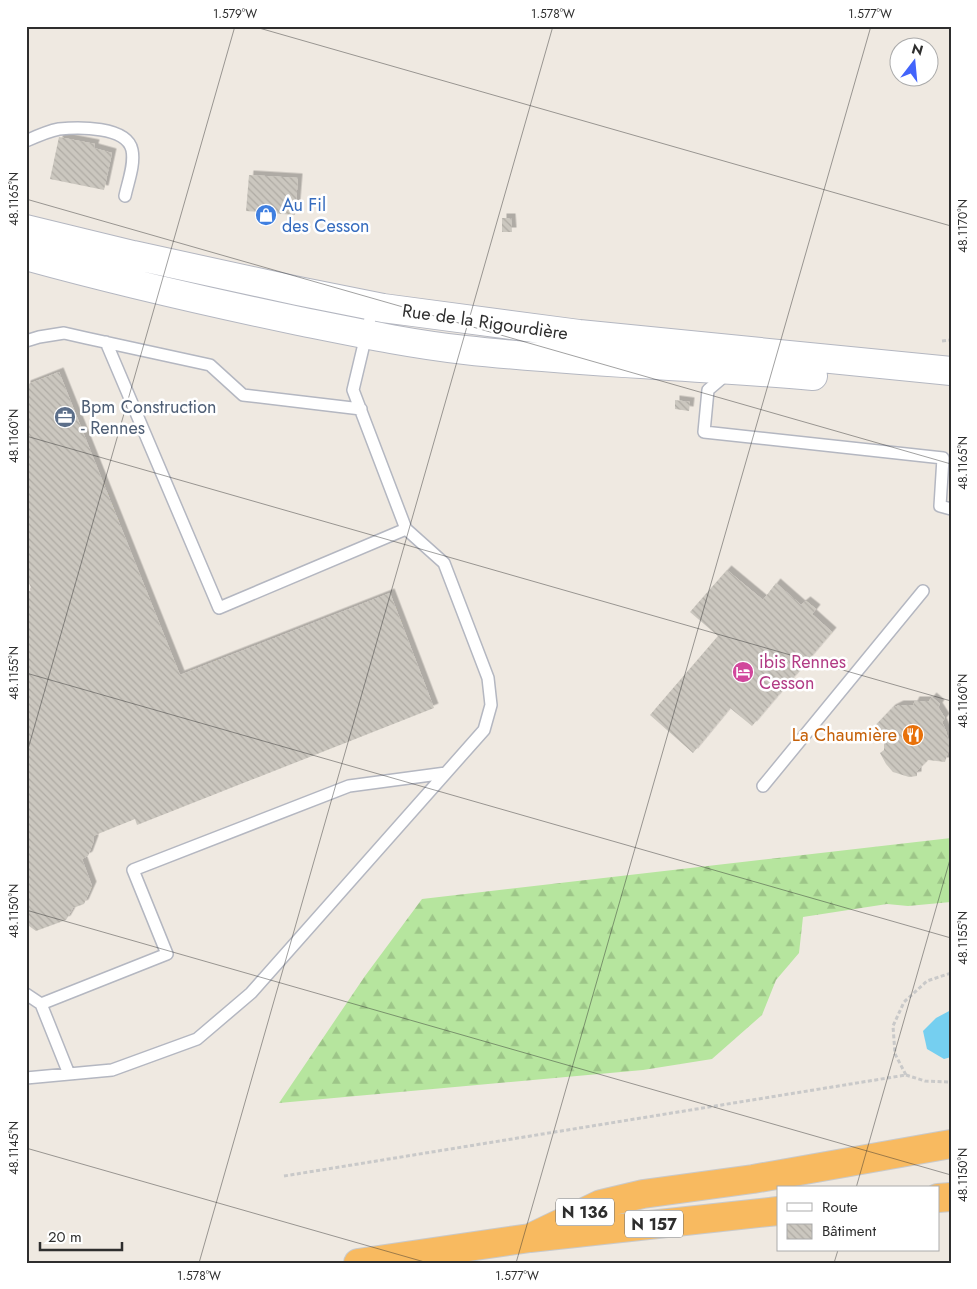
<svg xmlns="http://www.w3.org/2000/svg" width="977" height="1289" font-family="Jost,sans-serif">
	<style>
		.forest { fill: url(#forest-firs) }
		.water { fill: #75cff0 }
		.building { fill: url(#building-back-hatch); filter: url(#shadow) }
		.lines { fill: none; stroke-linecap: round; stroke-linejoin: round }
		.service-casing { stroke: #b4b7c1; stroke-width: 14 }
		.tertiary-casing { stroke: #b4b7c1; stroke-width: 30 }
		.trunk-casing { stroke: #c9c9c9; stroke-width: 30 }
		.path { stroke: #c9c9c9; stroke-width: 3; stroke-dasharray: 4 2.5; stroke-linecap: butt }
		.service { stroke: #fff; stroke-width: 11 }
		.tertiary { stroke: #fff; stroke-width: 28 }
		.trunk { stroke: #f8ba60; stroke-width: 28 }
		.ticks { fill: none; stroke: #2e2e2e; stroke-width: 1; stroke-opacity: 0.45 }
		.labels { text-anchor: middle; stroke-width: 5; stroke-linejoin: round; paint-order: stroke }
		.shield { fill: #fff; stroke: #6d6d6d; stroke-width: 1 }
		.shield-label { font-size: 16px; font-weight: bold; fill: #2e2e2e }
		.shop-label { font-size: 18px; fill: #366cbe; stroke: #fff; text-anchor: start }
		.street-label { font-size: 18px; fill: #2e2e2e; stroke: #fff }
		.service-label { font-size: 18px; fill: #4e5e75; stroke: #fff; text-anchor: start }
		.hotel-label { font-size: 18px; fill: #b23c85; stroke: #fff; text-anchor: start }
		.food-label { font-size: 18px; fill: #c56008; stroke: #fff; text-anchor: end }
		.neatline { fill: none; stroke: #2e2e2e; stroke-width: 2 }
		.ticks-label { font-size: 12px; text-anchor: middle; fill: #2e2e2e }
	</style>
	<defs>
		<pattern id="forest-firs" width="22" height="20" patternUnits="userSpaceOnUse" patternTransform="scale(1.25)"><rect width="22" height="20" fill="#b6e59e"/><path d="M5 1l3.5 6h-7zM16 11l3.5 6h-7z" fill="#9dc588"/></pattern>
		<pattern id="building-back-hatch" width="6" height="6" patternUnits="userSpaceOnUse" patternTransform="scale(1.25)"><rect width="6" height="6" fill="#cbc7bf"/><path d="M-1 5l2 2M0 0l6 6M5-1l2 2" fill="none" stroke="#afaba4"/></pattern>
		<filter id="shadow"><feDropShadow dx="4.5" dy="-4.5" stdDeviation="0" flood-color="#0004"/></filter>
	</defs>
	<rect width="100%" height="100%" fill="#efe9e1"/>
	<!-- forest -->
	<path class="forest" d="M 951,838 L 951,902 L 908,906 L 887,904 L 803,917 L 799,953 L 776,980 L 762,1015 L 712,1059 L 643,1070 L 279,1103 L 365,976 L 422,899 Z"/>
	<!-- water -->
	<path class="water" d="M 951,1010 L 951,1057 L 944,1059 L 927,1049 L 923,1031 L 936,1018 Z"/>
	<!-- building -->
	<path class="building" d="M 59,137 L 95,144 L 94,148 L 112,153 L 104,190 L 50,179 Z
		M 249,175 L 298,178 L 295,215 L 246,211 Z
		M 502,218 L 511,218 L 512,232 L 502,232 Z
		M 59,372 L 180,675 L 390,593 L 434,708 L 137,825 L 135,819 L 93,836 L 94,840 L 88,856 L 82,859 L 92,886 L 84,904 L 73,908 L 66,920 L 36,931 L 29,926 L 26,927 L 26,592 L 32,590 L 26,576 L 26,385 Z
		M 675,400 L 690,402 L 689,411 L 675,409 Z
		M 727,570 L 763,600 L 776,583 L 801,605 L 806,601 L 816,609 L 812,614 L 832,632 L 752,726 L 730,708 L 693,753 L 650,715 L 718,636 L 690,612 Z
		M 932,697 L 940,704 L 938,707 L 945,718 L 942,722 L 946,731 L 950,746 L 945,762 L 928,760 L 917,771 L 917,776 L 909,777 L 893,772 L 886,764 L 880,753 L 884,750 L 884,738 L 872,729 L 891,709 L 899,705 L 913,705 L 915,701 L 929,701 Z"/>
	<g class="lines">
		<!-- service casing -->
		<g class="service-casing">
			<path id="service" d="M 26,141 C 37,136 48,131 59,129 C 78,127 127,126 132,150 C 135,164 128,182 125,196
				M 26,341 L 39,337 L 64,333 L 86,338 L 210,365 L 243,395 L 361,409
				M 106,342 L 219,608 L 406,529
				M 728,373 L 708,390 L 704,432 L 943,458 L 940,506 L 951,509
				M 763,786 L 923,591
				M 26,994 L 41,1004 L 69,1074
				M 41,1004 L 167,954 L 133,870 L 349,786 L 446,773
				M 26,1078 L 112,1070 L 197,1039 L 251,993 L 484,730 L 491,705 L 488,678 L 444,563 L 406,529 L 353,390 L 373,306"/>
		</g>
		<!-- tertiary casing -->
		<g class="tertiary-casing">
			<path id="tertiary" d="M 26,229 L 133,255 L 298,291 L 383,308 L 579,334 L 951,371
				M 26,256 C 117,281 208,302 299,321 C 354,332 410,344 465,350 C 581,363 698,366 813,376"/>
		</g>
		<!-- trunk casing -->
		<g class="trunk-casing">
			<path id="trunk" d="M 938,1198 L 951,1197
				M 530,1238 L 601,1204 L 643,1194 L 753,1179 L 951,1144
				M 358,1263 L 530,1238 L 778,1211"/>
		</g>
		<!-- path -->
		<path class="path" d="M 942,341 L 951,340
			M 906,1075 L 925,1081 L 951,1082
			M 284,1176 L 906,1075 L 895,1054 L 893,1026 L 904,1002 L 927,981 L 951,973"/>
		<!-- service -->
		<use href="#service" class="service"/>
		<!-- tertiary -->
		<use href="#tertiary" class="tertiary"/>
		<!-- trunk -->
		<use href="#trunk" class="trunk"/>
	</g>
	<!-- ticks -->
	<path class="ticks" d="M 252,26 L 951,226M 26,199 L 951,464M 26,436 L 951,701M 26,673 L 951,938M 26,756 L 235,26M 26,910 L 951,1175M 26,1148 L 428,1263M 856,1188 L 951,856M 199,1263 L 553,26M 516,1263 L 871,26M 834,1263 L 838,1250"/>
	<!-- icons -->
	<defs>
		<g id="shop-disc" transform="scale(1.125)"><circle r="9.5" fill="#3f7fe0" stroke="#fff"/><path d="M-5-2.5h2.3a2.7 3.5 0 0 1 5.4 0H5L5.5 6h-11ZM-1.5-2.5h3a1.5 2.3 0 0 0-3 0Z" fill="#fff"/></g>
		<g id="office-disc" transform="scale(1.125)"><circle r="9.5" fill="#5c6f8a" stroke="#fff"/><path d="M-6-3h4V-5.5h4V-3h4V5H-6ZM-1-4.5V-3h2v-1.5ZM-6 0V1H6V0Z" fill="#fff"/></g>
		<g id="hotel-disc" transform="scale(1.125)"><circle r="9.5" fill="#d1479c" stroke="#fff"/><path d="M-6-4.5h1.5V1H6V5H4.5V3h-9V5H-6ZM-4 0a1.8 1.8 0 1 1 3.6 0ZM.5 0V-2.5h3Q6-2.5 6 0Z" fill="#fff"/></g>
		<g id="restaurant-disc" transform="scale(1.125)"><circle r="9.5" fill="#e8710a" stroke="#fff"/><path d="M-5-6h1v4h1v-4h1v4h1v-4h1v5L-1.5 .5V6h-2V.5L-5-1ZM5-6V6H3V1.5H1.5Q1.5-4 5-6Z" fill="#fff"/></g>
	</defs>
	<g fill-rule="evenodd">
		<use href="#shop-disc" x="266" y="215"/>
		<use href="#office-disc" x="65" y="417"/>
		<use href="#hotel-disc" x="743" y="672"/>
		<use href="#restaurant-disc" x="913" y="735"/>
	</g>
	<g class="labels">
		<!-- shield labels -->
		<g class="shield">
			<rect x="556" y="1198.5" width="58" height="27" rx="4"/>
			<rect x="625" y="1210.5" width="58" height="27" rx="4"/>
		</g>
		<g class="shield-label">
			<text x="585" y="1218">N 136</text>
			<text x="654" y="1230">N 157</text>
		</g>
		<!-- shop labels -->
		<g class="shop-label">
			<text x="282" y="211">Au Fil<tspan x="282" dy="21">des Cesson</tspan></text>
		</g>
		<!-- street labels -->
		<g class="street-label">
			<text transform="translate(485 322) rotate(8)" y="6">Rue de la Rigourdière</text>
		</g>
		<!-- service labels -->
		<g class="service-label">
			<text x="81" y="413">Bpm Construction<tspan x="81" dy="21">- Rennes</tspan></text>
		</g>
		<!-- hotel labels -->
		<g class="hotel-label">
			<text x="759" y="668">ibis Rennes<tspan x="759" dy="21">Cesson</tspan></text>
		</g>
		<!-- food labels -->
		<g class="food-label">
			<text x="897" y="741">La Chaumière</text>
		</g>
	</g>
	<!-- border -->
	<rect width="977" height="1289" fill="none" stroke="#ffffff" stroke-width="55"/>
	<!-- legend -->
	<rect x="777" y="1186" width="162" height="65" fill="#ffffff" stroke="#ababab"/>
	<rect x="787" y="1203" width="25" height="8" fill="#ffffff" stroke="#ababab"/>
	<text x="822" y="1212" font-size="15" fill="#2e2e2e">Route</text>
	<rect x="787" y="1224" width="25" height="15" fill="url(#building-back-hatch)" stroke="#ababab"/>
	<text x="822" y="1236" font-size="15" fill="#2e2e2e">Bâtiment</text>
	<!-- north arrow -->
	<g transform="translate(914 62) rotate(16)"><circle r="24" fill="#ffffff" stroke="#ababab"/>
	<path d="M0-4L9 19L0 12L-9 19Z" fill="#4264fb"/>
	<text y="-8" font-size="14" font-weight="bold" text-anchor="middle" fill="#2e2e2e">N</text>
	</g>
	<!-- scale -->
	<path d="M40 1242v8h82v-8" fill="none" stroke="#2e2e2e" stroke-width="2.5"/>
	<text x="48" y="1242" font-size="15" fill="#2e2e2e" stroke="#ffffff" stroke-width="4" paint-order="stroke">20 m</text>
	<rect x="28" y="28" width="922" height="1234" class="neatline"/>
	<g class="ticks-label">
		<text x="235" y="18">1.579°W</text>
		<text x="553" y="18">1.578°W</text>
		<text x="870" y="18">1.577°W</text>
		<text transform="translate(14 199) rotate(-90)" y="4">48.1165°N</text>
		<text transform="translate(963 226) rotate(-90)" y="4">48.1170°N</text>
		<text transform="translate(14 436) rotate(-90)" y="4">48.1160°N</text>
		<text transform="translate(963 463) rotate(-90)" y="4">48.1165°N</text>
		<text transform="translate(14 673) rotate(-90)" y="4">48.1155°N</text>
		<text transform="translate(963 701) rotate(-90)" y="4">48.1160°N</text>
		<text transform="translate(14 911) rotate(-90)" y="4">48.1150°N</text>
		<text transform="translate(963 938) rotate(-90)" y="4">48.1155°N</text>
		<text transform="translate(14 1148) rotate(-90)" y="4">48.1145°N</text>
		<text transform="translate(963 1175) rotate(-90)" y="4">48.1150°N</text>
		<text x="199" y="1280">1.578°W</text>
		<text x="517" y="1280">1.577°W</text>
	</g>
</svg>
